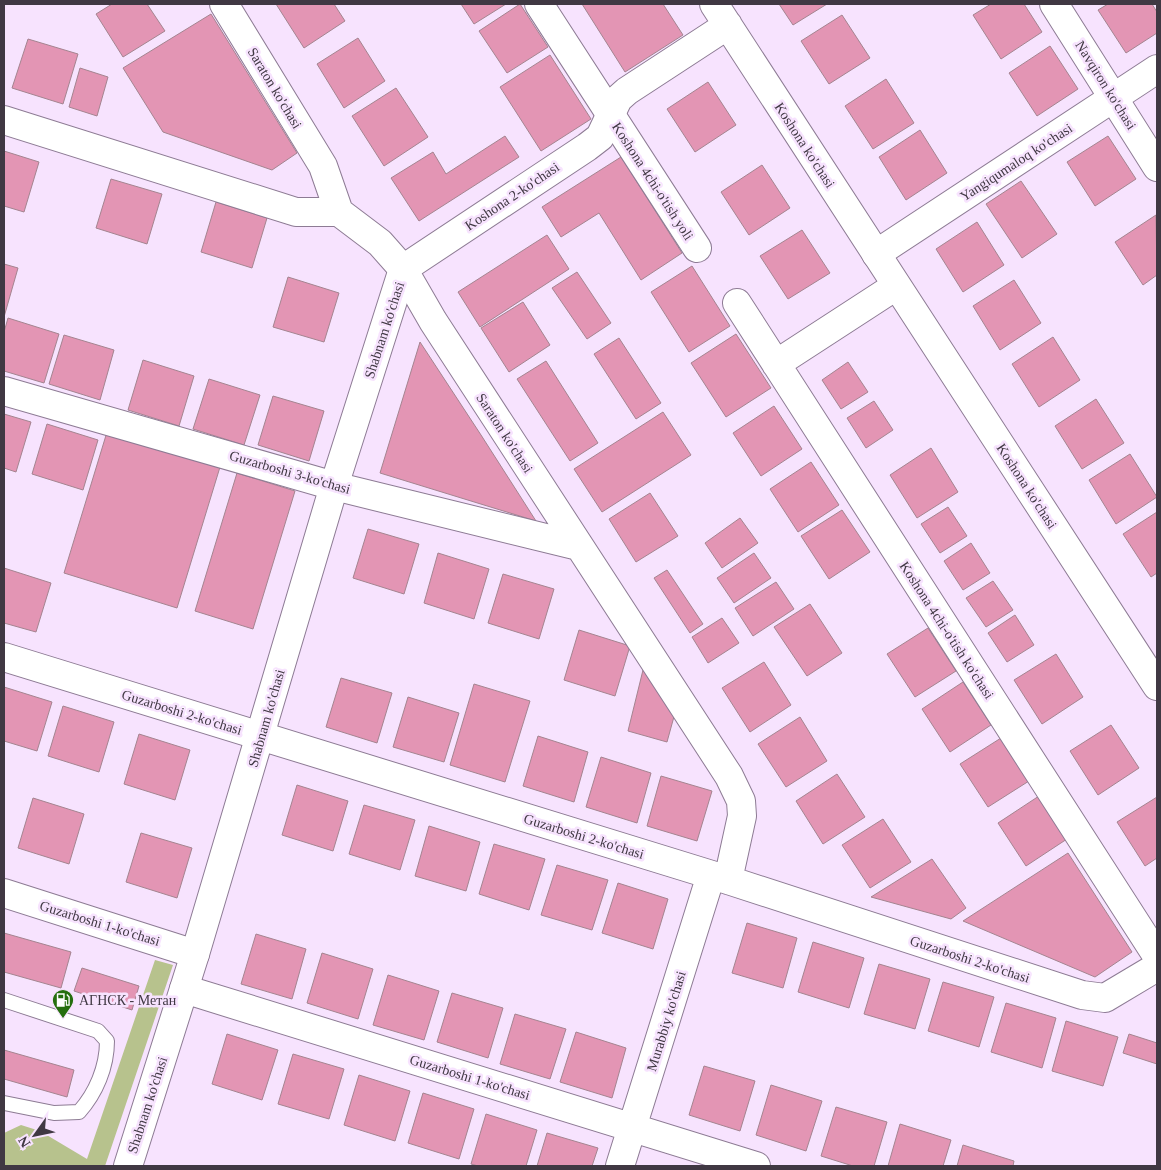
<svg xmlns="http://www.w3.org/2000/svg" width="1161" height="1170" font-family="Georgia,serif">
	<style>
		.green { fill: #b7c28d }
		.building { fill: #e395b4; stroke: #a48490 }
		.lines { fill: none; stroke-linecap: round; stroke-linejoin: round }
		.service-casing { stroke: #8d7b94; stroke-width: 16 }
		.minor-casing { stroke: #8d7b94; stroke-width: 30 }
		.tertiary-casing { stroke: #8d7b94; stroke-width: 30 }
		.service { stroke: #fff; stroke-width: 14 }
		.minor { stroke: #fff; stroke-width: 28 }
		.tertiary { stroke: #fff; stroke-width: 28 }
		.labels { text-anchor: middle; stroke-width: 5; stroke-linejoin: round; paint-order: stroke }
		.street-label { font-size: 14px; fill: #403843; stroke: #f7e3fe }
		.poi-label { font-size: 14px; fill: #403843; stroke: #f7e3fe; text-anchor: start }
	</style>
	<rect width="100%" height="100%" fill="#f7e3fe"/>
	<!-- green -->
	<path class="green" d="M 155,960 L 173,965 L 105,1166 L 4,1166 L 4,1133 L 21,1125 L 40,1131 L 87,1159 Z"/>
	<!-- building -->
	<path class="building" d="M 112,4 L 147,4 L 165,31 L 123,57 L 96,14 Z
		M 276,4 L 334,4 L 345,21 L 304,48 Z
		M 461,4 L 506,4 L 474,24 Z
		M 520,4 L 548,47 L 507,73 L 479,31 Z
		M 582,4 L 663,4 L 683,35 L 625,72 Z
		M 779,4 L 827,4 L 793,25 Z
		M 991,4 L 1024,4 L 1042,32 L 1001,59 L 973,15 Z
		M 1108,4 L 1152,4 L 1157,12 L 1157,33 L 1126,53 L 1098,10 Z
		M 211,14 L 297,153 L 272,170 L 163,132 L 123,68 Z
		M 842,15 L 870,58 L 829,84 L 801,41 Z
		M 358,38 L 385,81 L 344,108 L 317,64 Z
		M 28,39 L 78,54 L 63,104 L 12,88 Z
		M 1050,46 L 1078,89 L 1037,116 L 1009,73 Z
		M 550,55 L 591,119 L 541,151 L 500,87 Z
		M 80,68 L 108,77 L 97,116 L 69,107 Z
		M 886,79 L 914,123 L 873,149 L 845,106 Z
		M 708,82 L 736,125 L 695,152 L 667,109 Z
		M 396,88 L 428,137 L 384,166 L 352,116 Z
		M 920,130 L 947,173 L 906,200 L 879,157 Z
		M 505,136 L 519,157 L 419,221 L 391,178 L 433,152 L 446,174 Z
		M 1108,136 L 1136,179 L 1095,206 L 1067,162 Z
		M 4,151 L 39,162 L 24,212 L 4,206 Z
		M 621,157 L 682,253 L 641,280 L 599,213 L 561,237 L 542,207 Z
		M 762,165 L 790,208 L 749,235 L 721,192 Z
		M 111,179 L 162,194 L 147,244 L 96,228 Z
		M 1021,181 L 1057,234 L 1022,258 L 986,204 Z
		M 216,202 L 267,218 L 252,268 L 201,252 Z
		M 1156,215 L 1157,275 L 1143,285 L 1115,242 Z
		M 977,222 L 1004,265 L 963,292 L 936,249 Z
		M 802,230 L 830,273 L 788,299 L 760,256 Z
		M 547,235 L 569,269 L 480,327 L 458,292 Z
		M 4,264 L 18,268 L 4,317 Z
		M 692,266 L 730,326 L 689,352 L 651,292 Z
		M 577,272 L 611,323 L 587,339 L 552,288 Z
		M 288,277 L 339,293 L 324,342 L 273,327 Z
		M 1014,280 L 1041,323 L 1000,350 L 973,306 Z
		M 523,302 L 550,345 L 509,372 L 481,328 Z
		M 8,318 L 59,334 L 44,383 L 4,371 L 4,332 Z
		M 736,334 L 771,388 L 726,417 L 691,363 Z
		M 64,335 L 114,350 L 100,400 L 49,384 Z
		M 1053,337 L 1080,380 L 1039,407 L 1012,364 Z
		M 619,338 L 661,403 L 636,419 L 594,354 Z
		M 420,342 L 481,435 L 536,521 L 380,473 Z
		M 143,360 L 194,376 L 179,426 L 128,410 Z
		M 546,361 L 598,443 L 570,461 L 517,379 Z
		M 848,362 L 868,392 L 841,409 L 822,380 Z
		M 209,379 L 260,395 L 244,445 L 193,429 Z
		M 273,396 L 324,411 L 309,461 L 258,445 Z
		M 1096,399 L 1124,443 L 1082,469 L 1055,426 Z
		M 874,401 L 893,430 L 866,448 L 847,418 Z
		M 774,406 L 802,449 L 761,476 L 733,433 Z
		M 663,412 L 691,455 L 602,512 L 574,469 Z
		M 4,414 L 31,422 L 16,472 L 4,468 Z
		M 47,424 L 98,440 L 83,490 L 32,474 Z
		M 107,432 L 220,467 L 177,608 L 64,573 Z
		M 931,448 L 958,492 L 917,518 L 890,475 Z
		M 1130,454 L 1157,497 L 1116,524 L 1089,480 Z
		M 811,462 L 839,505 L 798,532 L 770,489 Z
		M 237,473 L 295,491 L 253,629 L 195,611 Z
		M 650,493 L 678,536 L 636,562 L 609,519 Z
		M 948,507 L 967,536 L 940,553 L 921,524 Z
		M 842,510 L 870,552 L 829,579 L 801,536 Z
		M 1157,512 L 1157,573 L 1151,577 L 1123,534 Z
		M 740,518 L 758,543 L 722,568 L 705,543 Z
		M 368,529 L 419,544 L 404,594 L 353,578 Z
		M 971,543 L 990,573 L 963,590 L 944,561 Z
		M 438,553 L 489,569 L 474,619 L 424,603 Z
		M 754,553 L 771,578 L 734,603 L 717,578 Z
		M 4,568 L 51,583 L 36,632 L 4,623 Z
		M 667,570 L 703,624 L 690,633 L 654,578 Z
		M 503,574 L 554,589 L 539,639 L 488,623 Z
		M 993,581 L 1013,610 L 986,627 L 966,598 Z
		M 776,582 L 794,609 L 753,636 L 735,608 Z
		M 810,604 L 842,653 L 807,676 L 774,627 Z
		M 1015,615 L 1034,645 L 1007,662 L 988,633 Z
		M 722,618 L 739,643 L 708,663 L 692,637 Z
		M 928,628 L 956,671 L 915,697 L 887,654 Z
		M 579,630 L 630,646 L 615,696 L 564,680 Z
		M 1056,654 L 1083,697 L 1042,724 L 1014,680 Z
		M 764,662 L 791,705 L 750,732 L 722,688 Z
		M 643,670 L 659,675 L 678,702 L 667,742 L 628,731 Z
		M 341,678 L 392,693 L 377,743 L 326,727 Z
		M 963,682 L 991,725 L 950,752 L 922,709 Z
		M 474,684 L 530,701 L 505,782 L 450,765 Z
		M 4,687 L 52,702 L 37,751 L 4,741 Z
		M 408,697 L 459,713 L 444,762 L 393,747 Z
		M 63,706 L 114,722 L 99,772 L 48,756 Z
		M 800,717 L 827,761 L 786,787 L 758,744 Z
		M 1111,725 L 1139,768 L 1098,795 L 1070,751 Z
		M 139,734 L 190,750 L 175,800 L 124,784 Z
		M 538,736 L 588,752 L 574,802 L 523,786 Z
		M 1001,738 L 1029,781 L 988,807 L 960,764 Z
		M 601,757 L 651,773 L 637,823 L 586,807 Z
		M 837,774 L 865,817 L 823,844 L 796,801 Z
		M 661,776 L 712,791 L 697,841 L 647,826 Z
		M 297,785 L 348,801 L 333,851 L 282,835 Z
		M 1039,796 L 1067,839 L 1026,866 L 998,823 Z
		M 1157,797 L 1157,858 L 1145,866 L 1117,822 Z
		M 33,798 L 84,814 L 69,864 L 18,848 Z
		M 364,805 L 415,820 L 400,870 L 349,854 Z
		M 883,819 L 911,862 L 870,888 L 842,845 Z
		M 429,826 L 480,842 L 466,891 L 415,876 Z
		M 141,833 L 192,848 L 177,898 L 126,882 Z
		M 494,844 L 545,859 L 529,910 L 479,894 Z
		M 1068,853 L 1132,952 L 1095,977 L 963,921 Z
		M 932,859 L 966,908 L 951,919 L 871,897 Z
		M 557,865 L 608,880 L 592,930 L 541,915 Z
		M 618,883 L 668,899 L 653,949 L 602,933 Z
		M 747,923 L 797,938 L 783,988 L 732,973 Z
		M 4,933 L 71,952 L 61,988 L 4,972 Z
		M 256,934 L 306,949 L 292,999 L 241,984 Z
		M 813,942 L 864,958 L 849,1008 L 798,992 Z
		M 322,953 L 373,969 L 358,1019 L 307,1003 Z
		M 879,964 L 930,979 L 915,1029 L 864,1014 Z
		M 82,968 L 139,986 L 132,1010 L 74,991 Z
		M 388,975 L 439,991 L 424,1040 L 373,1025 Z
		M 943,982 L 994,997 L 979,1047 L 928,1031 Z
		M 452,993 L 503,1008 L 488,1058 L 437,1042 Z
		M 1006,1003 L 1056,1018 L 1042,1068 L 991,1052 Z
		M 515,1014 L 566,1029 L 550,1079 L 500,1064 Z
		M 1066,1021 L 1118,1037 L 1103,1086 L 1052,1071 Z
		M 576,1032 L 626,1048 L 612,1098 L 560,1082 Z
		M 227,1034 L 278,1050 L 262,1100 L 212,1084 Z
		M 1129,1034 L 1157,1043 L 1157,1064 L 1123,1053 Z
		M 4,1050 L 74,1070 L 67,1097 L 4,1079 Z
		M 293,1054 L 344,1069 L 329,1119 L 278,1104 Z
		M 704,1066 L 755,1081 L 740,1131 L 689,1115 Z
		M 359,1075 L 410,1091 L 395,1141 L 344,1125 Z
		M 771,1085 L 822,1101 L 806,1151 L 756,1135 Z
		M 423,1093 L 474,1109 L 459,1159 L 408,1143 Z
		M 836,1107 L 887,1122 L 874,1166 L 853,1166 L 821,1156 Z
		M 486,1114 L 537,1130 L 526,1166 L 478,1166 L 471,1164 Z
		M 900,1124 L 951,1140 L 943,1166 L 888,1166 Z
		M 547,1133 L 598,1148 L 592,1166 L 537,1166 Z
		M 963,1145 L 1014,1161 L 1013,1166 L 957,1166 Z"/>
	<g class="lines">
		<!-- service casing -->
		<g class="service-casing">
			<path id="service" d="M 4,1000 L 98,1031 L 107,1041 C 107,1067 96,1093 79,1112 L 54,1113 L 4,1103"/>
		</g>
		<!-- minor casing -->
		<g class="minor-casing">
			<path id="minor" d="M 224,4 L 323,166 L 339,212 L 380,243 L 403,269 L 433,321 L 729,776 L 741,801 L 742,816 L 728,880
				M 539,4 L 697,248
				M 1054,4 L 1157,167
				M 4,120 L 296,212 L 339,212
				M 876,254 L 1157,69
				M 737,303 L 1157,956
				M 776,364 L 896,286
				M 4,391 L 334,486 L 578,546
				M 4,657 L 728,880 L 1082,995 L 1105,998 L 1157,967
				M 4,893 L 195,954
				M 184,989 L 756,1166
				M 620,1166 L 711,875"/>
		</g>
		<!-- tertiary casing -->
		<g class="tertiary-casing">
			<path id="tertiary" d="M 714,4 L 1157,686
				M 128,1166 L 195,954 L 334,486 L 403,269 L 587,147 L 600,137 L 618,99 L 627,91 L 728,25"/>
		</g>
		<!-- service -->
		<use href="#service" class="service"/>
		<!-- minor -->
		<use href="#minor" class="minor"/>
		<!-- tertiary -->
		<use href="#tertiary" class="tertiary"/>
	</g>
	<!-- icons -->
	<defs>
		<g id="fuel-pin" transform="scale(1.125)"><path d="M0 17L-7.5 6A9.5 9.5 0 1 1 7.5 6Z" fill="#256e0e" stroke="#f7e3fe"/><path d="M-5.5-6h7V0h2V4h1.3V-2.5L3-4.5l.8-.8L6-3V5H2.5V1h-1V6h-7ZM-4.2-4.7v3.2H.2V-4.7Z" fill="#fff"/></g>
	</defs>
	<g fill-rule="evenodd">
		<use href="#fuel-pin" x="63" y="1000"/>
	</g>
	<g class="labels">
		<!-- street labels -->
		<g class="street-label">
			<text transform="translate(1106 85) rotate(58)" y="5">Navqiron ko'chasi</text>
			<text transform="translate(275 88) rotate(59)" y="5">Saraton ko'chasi</text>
			<text transform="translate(805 145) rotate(57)" y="5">Koshona ko'chasi</text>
			<text transform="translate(1016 162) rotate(-33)" y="5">Yangiqumaloq ko'chasi</text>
			<text transform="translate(653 181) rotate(57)" y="5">Koshona 4chi-o'tish yoli</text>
			<text transform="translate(512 196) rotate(-34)" y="5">Koshona 2-ko'chasi</text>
			<text transform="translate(384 330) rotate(-72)" y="5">Shabnam ko'chasi</text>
			<text transform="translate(505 433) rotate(57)" y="5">Saraton ko'chasi</text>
			<text transform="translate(290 472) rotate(16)" y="5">Guzarboshi 3-ko'chasi</text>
			<text transform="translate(1027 486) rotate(57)" y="5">Koshona ko'chasi</text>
			<text transform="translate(947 630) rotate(57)" y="5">Koshona 4chi-o'tish ko'chasi</text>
			<text transform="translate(182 712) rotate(17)" y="5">Guzarboshi 2-ko'chasi</text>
			<text transform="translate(266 718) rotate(-74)" y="5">Shabnam ko'chasi</text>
			<text transform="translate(584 836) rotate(17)" y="5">Guzarboshi 2-ko'chasi</text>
			<text transform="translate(100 923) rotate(17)" y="5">Guzarboshi 1-ko'chasi</text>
			<text transform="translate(970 959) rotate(18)" y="5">Guzarboshi 2-ko'chasi</text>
			<text transform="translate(666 1021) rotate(-73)" y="5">Murabbiy ko'chasi</text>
			<text transform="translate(470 1077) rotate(17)" y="5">Guzarboshi 1-ko'chasi</text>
			<text transform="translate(147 1105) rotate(-72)" y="5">Shabnam ko'chasi</text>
		</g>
		<!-- poi labels -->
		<g class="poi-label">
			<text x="79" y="1005">АГНСК - Метан</text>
		</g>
	</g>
	<!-- border -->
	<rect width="1161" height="1170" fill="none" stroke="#403843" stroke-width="10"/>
	<!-- north arrow -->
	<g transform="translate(35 1135) rotate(237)" stroke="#f7e3fe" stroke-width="4" paint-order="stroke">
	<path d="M0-4L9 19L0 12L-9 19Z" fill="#403843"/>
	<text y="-8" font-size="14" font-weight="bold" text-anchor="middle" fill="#403843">N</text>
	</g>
</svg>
